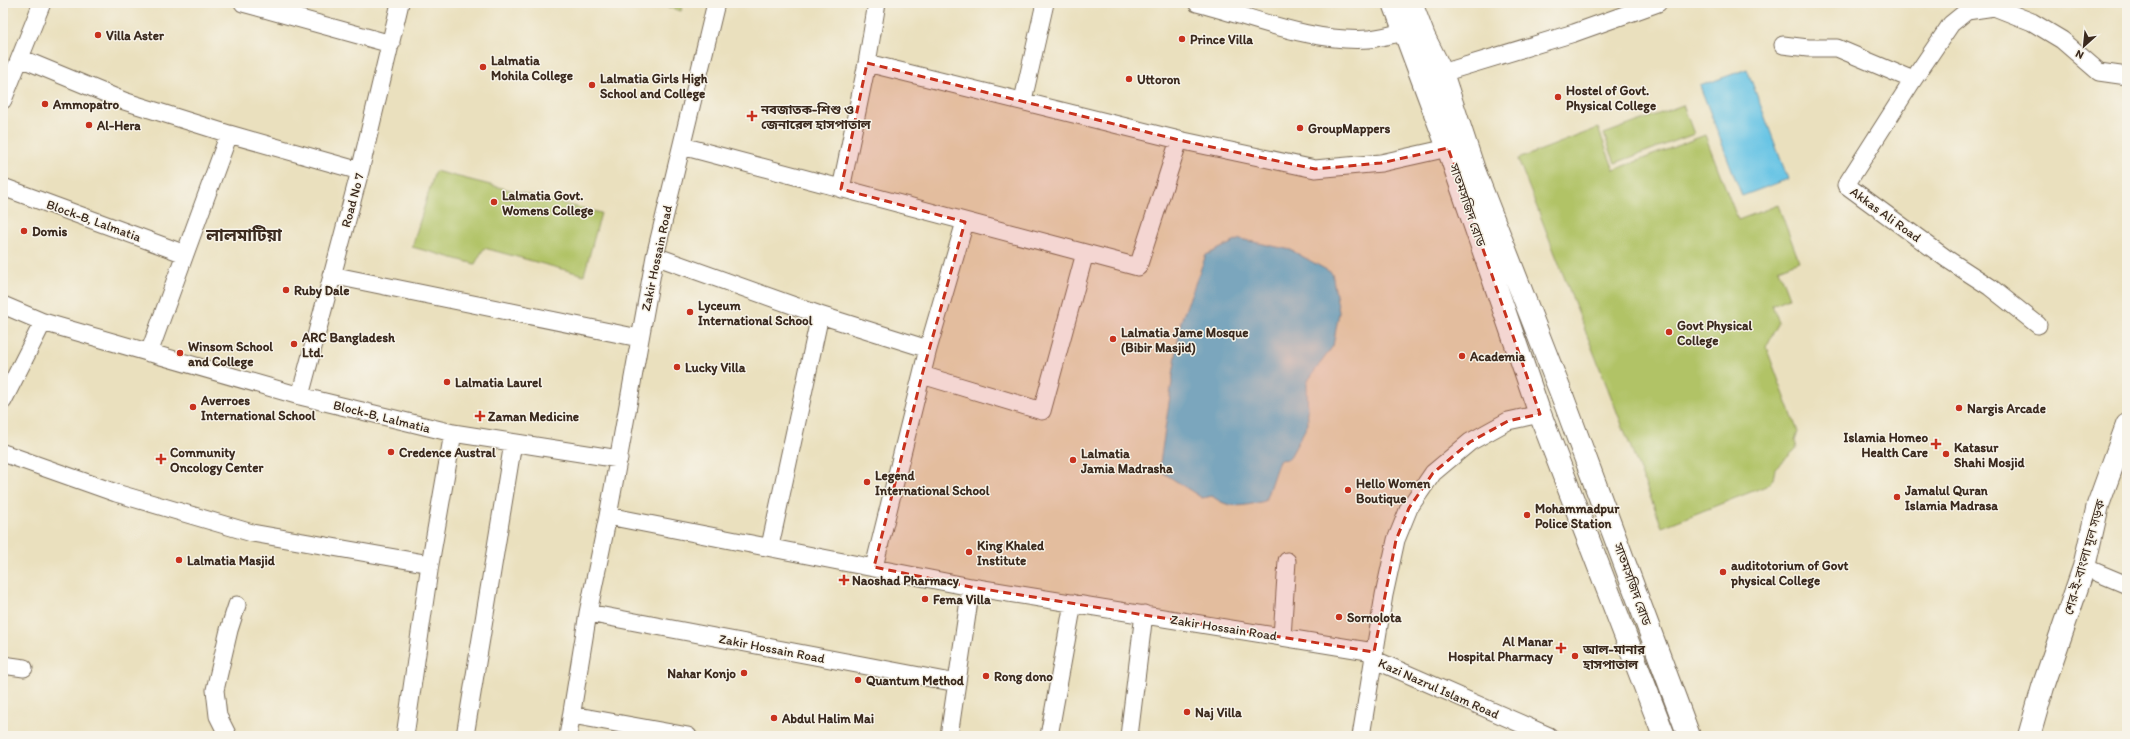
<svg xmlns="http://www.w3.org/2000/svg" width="2130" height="739" font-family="Itim,'Noto Sans Bengali',sans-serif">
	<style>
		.green { fill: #b1c366; stroke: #767642 }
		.water { fill: #67c4e5; stroke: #517782 }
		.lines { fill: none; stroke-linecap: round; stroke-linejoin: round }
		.street-casing { stroke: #786a56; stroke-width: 19 }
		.secondary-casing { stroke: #786a56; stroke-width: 24 }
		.street { stroke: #fff; stroke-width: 17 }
		.secondary { stroke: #fff; stroke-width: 22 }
		.marked { fill: #c8321e; fill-opacity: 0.2; stroke: #c8321e; stroke-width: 3; stroke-dasharray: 8 5; stroke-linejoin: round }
		.poi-dot { fill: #c8321e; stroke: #f7f3e8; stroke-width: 1.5 }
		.labels { text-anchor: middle; stroke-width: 3; stroke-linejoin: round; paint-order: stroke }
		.poi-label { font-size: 13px; font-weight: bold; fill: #3b2a1e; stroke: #f7f3e8; text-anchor: start }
		.street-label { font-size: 13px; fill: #3b2a1e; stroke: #f7f3e8 }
		.district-label { font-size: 17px; font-weight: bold; fill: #3b2a1e; stroke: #f7f3e8 }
	</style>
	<rect width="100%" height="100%" fill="#f7f3e8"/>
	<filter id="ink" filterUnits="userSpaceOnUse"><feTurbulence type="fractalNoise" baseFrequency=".025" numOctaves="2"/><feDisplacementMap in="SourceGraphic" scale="8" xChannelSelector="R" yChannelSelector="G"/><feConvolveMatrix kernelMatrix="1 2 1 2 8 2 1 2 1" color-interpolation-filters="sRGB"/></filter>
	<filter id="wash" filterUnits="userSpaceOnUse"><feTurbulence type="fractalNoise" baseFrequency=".012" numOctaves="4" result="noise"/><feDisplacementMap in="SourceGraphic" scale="16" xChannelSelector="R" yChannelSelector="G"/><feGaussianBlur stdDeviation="0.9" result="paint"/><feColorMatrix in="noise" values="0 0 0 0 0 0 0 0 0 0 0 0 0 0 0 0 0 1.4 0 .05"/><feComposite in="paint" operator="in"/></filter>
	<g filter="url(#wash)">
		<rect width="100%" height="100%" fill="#eae0be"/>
		<!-- green -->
		<path class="green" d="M 655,3 L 683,3 L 681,11 Z
			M 1683,105 L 1694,134 L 1615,163 L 1604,134 Z
			M 1598,128 L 1614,170 L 1705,135 L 1738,220 L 1778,205 L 1799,261 L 1778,269 L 1789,298 L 1772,305 L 1779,322 L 1766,347 L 1798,432 L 1795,441 L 1797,448 L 1775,469 L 1773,479 L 1766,486 L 1662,527 L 1518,159 Z
			M 435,171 L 601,213 L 584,275 L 484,248 L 475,264 L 412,247 Z"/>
		<!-- water -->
		<path class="water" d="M 1747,69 L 1788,179 L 1742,196 L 1700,86 Z
			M 1240,239 L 1291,250 L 1332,273 L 1339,312 L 1333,346 L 1307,382 L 1308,424 L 1289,459 L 1279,460 L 1265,501 C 1244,506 1230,510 1212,496 L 1202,498 L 1159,470 L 1181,321 L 1206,255 Z"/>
	</g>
	<g filter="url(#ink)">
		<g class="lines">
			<!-- street casing -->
			<g class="street-casing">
				<path id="street" d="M 243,3 L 391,44
					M 1197,3 C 1253,17 1310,43 1369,39 C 1381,38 1393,34 1405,32
					M 1994,7 L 2032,22 L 2062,40 L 2099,72 L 2127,76
					M 1967,11 L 1951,24 L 1913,80 L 1846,185 L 1947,259 L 1990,287 L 2038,325
					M 1967,11 L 1994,7 L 1996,3
					M 1783,45 L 1808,48 L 1837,48 L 1913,80
					M 20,58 L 124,101 L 229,134 L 360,171
					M 867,63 L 1179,140 L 1315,169 L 1381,163 L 1448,148
					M 1442,73 L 1574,33 L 1658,3
					M 3,100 L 42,3
					M 1023,100 L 1045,3
					M 682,146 L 1138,267 L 1179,140
					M 3,187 L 185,254 L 149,353
					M 841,189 L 867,63 L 877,3
					M 185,254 L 229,134
					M 655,256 L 820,315 L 928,349
					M 331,275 L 639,338
					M 3,305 L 43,322 L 300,396 L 453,433 L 619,459
					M 922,375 L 1042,411 L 1085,253
					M 300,396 L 360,171 L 400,3
					M 3,401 L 43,322
					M 3,453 L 116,493 L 252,533 L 430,564
					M 608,516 L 971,587 L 1374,652
					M 770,546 L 820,315
					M 874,567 L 928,349 L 965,222
					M 2084,567 L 2127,585
					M 588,613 L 957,683
					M 1282,637 L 1287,561
					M 1373,659 L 1549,736
					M 3,665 L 24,668
					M 572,715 L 688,736
					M 228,736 L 218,716 L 215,690 L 229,630 L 237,605
					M 405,736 L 430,564 L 453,433
					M 465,736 L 513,443
					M 568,736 L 588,613 L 608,516 L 655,256 L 716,3
					M 949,736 L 971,587
					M 1049,736 L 1073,603
					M 1129,736 L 1144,614
					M 1361,736 L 1384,595 L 1396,540 L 1409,508 L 1433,473 L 1470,442 L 1508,421 L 1540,414"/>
			</g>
			<!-- secondary casing -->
			<g class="secondary-casing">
				<path id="secondary" d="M 1394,3 L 1448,148 L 1540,414 L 1664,736
					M 1411,3 L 1424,37 L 1442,73 L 1474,170 L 1563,398 L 1689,736
					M 2029,736 L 2043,687 L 2084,567 L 2098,505 L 2127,425"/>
			</g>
			<!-- street -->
			<use href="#street" class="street"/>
			<!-- secondary -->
			<use href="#secondary" class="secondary"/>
		</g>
	</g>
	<!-- marked area -->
	<path class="marked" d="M 867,63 L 1179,140 L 1315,169 L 1381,163 L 1448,148 L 1540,414 L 1508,421 L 1470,442 L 1433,473 L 1409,508 L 1396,540 L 1374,652 L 971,587 L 874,567 L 922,375 L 965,222 L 841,189 Z"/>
	<!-- markers -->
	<g class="poi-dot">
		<circle cx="98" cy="35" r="4"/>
		<circle cx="1182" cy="39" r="4"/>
		<circle cx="483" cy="67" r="4"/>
		<circle cx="1129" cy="79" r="4"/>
		<circle cx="592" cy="85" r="4"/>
		<circle cx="1558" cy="97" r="4"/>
		<circle cx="45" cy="104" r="4"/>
		<path d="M750 110h4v4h4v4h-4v4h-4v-4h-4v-4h4z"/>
		<circle cx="89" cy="125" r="4"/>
		<circle cx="1300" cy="128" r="4"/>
		<circle cx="494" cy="202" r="4"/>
		<circle cx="24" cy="231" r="4"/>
		<circle cx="286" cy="290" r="4"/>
		<circle cx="690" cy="312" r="4"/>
		<circle cx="1669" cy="332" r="4"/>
		<circle cx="1113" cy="339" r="4"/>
		<circle cx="294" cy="344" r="4"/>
		<circle cx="180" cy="353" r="4"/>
		<circle cx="1462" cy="356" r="4"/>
		<circle cx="677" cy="367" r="4"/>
		<circle cx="447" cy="382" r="4"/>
		<circle cx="193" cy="407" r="4"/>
		<circle cx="1959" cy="408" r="4"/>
		<path d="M478 410h4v4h4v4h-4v4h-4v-4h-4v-4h4z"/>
		<path d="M1934 438h4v4h4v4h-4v4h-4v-4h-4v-4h4z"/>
		<circle cx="391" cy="452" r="4"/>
		<circle cx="1946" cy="454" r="4"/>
		<path d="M159 453h4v4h4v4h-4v4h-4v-4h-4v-4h4z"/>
		<circle cx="1073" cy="460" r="4"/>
		<circle cx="867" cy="482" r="4"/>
		<circle cx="1348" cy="490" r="4"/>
		<circle cx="1897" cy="497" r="4"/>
		<circle cx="1527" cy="515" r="4"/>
		<circle cx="969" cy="552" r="4"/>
		<circle cx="179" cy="560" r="4"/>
		<circle cx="1723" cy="572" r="4"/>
		<path d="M842 574h4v4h4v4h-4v4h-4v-4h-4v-4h4z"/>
		<circle cx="925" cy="599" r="4"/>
		<circle cx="1339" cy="617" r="4"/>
		<path d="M1559 642h4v4h4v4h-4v4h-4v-4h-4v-4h4z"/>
		<circle cx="1575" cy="656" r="4"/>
		<circle cx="744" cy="673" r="4"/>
		<circle cx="986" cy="676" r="4"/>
		<circle cx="858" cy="680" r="4"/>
		<circle cx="1187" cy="712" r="4"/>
		<circle cx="774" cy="718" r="4"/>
	</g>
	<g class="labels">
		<!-- poi labels -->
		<g class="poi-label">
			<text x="106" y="40">Villa Aster</text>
			<text x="1190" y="44">Prince Villa</text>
			<text x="491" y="65">Lalmatia<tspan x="491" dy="15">Mohila College</tspan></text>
			<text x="600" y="83">Lalmatia Girls High<tspan x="600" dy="15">School and College</tspan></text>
			<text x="1137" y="84">Uttoron</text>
			<text x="1566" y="95">Hostel of Govt.<tspan x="1566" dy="15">Physical College</tspan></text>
			<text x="53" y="109">Ammopatro</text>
			<text x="761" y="114">নবজাতক-শিশু ও<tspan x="761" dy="15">জেনারেল হাসপাতাল</tspan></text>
			<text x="97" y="130">Al-Hera</text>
			<text x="1308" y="133">GroupMappers</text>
			<text x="502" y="200">Lalmatia Govt.<tspan x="502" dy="15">Womens College</tspan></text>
			<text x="32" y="236">Domis</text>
			<text x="294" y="295">Ruby Dale</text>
			<text x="698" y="310">Lyceum<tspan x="698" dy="15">International School</tspan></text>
			<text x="1677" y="330">Govt Physical<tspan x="1677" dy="15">College</tspan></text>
			<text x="1121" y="337">Lalmatia Jame Mosque<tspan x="1121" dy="15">(Bibir Masjid)</tspan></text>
			<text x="302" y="342">ARC Bangladesh<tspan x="302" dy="15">Ltd.</tspan></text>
			<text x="188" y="351">Winsom School<tspan x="188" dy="15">and College</tspan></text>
			<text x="1470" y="361">Academia</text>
			<text x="685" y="372">Lucky Villa</text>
			<text x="455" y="387">Lalmatia Laurel</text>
			<text x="201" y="405">Averroes<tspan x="201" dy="15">International School</tspan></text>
			<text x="1967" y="413">Nargis Arcade</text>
			<text x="488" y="421">Zaman Medicine</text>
			<text x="1928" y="442" text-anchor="end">Islamia Homeo<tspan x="1928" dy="15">Health Care</tspan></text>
			<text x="1954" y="452">Katasur<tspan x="1954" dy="15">Shahi Mosjid</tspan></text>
			<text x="170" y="457">Community<tspan x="170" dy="15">Oncology Center</tspan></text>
			<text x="399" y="457">Credence Austral</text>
			<text x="1081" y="458">Lalmatia<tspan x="1081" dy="15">Jamia Madrasha</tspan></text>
			<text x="875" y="480">Legend<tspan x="875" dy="15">International School</tspan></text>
			<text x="1356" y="488">Hello Women<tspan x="1356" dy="15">Boutique</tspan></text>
			<text x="1905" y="495">Jamalul Quran<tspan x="1905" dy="15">Islamia Madrasa</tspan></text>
			<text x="1535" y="513">Mohammadpur<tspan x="1535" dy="15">Police Station</tspan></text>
			<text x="977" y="550">King Khaled<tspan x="977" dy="15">Institute</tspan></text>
			<text x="187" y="565">Lalmatia Masjid</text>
			<text x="1731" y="570">auditotorium of Govt<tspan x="1731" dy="15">physical College</tspan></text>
			<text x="852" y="585">Naoshad Pharmacy</text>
			<text x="933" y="604">Fema Villa</text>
			<text x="1347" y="622">Sornolota</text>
			<text x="1553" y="646" text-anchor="end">Al Manar<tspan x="1553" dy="15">Hospital Pharmacy</tspan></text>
			<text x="1583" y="654">আল-মানার<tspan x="1583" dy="15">হাসপাতাল</tspan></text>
			<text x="736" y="678" text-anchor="end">Nahar Konjo</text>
			<text x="994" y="681">Rong dono</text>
			<text x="866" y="685">Quantum Method</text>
			<text x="1195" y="717">Naj Villa</text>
			<text x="782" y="723">Abdul Halim Mai</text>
		</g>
		<!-- street labels -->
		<g class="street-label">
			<text transform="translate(352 200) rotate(-75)" y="5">Road No 7</text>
			<text transform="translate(1468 205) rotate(71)" y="5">সাতমসজিদ রোড</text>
			<text transform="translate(1886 214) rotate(36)" y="5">Akkas Ali Road</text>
			<text transform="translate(94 220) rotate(20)" y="5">Block-B, Lalmatia</text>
			<text transform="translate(656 258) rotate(-78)" y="5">Zakir Hossain Road</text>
			<text transform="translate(382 416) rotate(14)" y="5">Block-B, Lalmatia</text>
			<text transform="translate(2084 557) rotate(-74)" y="5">শের-ই-বাংলা মূল সড়ক</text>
			<text transform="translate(1633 584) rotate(70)" y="5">সাতমসজিদ রোড</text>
			<text transform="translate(1224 627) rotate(9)" y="5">Zakir Hossain Road</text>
			<text transform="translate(772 648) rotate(11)" y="5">Zakir Hossain Road</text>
			<text transform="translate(1439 688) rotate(24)" y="5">Kazi Nazrul Islam Road</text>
		</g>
		<!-- district labels -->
		<g class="district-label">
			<text x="244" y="241">লালমাটিয়া</text>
		</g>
	</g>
	<!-- margin -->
	<rect width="2130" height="739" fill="none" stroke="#f7f3e8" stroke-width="16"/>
	<!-- north arrow -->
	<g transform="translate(2084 46) rotate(207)" stroke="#f7f3e8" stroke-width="3" paint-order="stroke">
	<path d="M0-3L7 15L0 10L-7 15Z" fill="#3b2a1e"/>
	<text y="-6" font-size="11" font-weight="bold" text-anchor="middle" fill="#3b2a1e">N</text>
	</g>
</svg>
